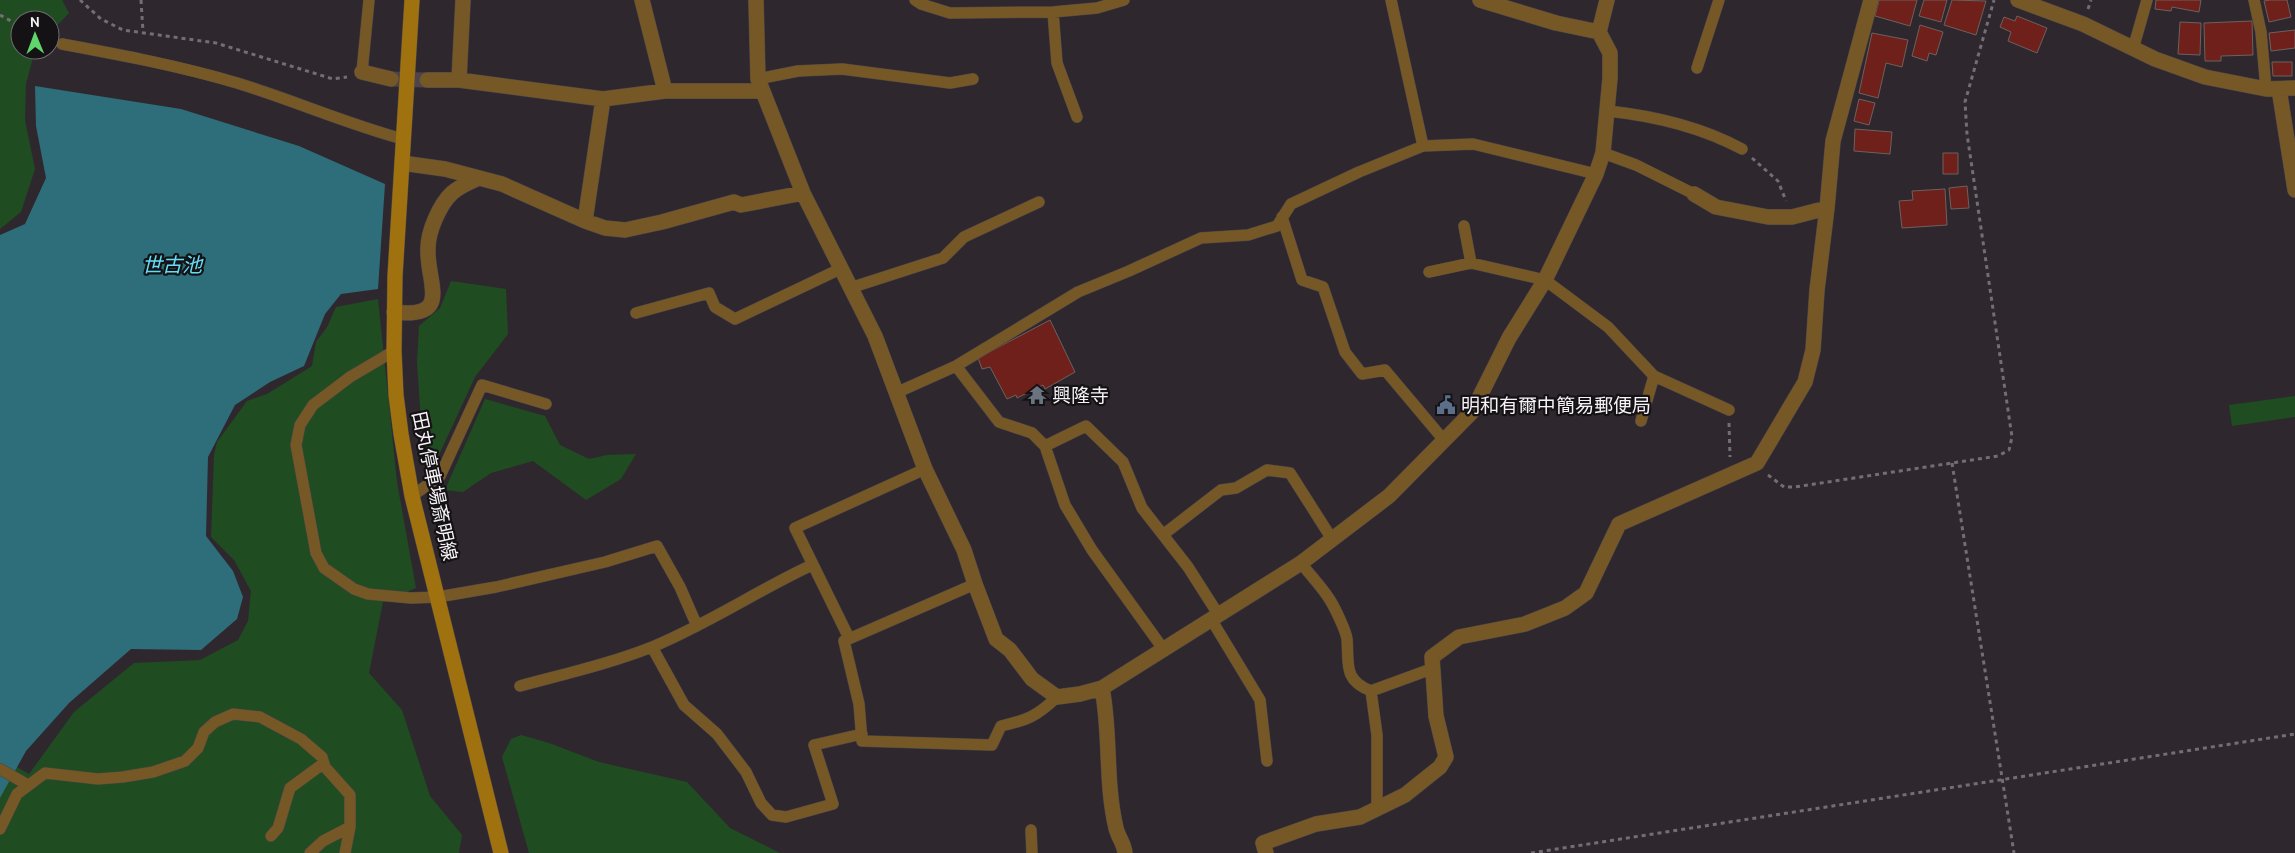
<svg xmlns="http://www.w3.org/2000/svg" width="2295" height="853" font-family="Cabin,'Noto Sans JP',sans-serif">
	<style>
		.green { fill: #204c21 }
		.water { fill: #2e6d7a }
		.building { fill: #6f201a; stroke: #6c615f }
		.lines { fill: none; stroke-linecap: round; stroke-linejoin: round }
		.street-tunnel { stroke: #4c464c; stroke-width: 15; stroke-dasharray: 15 8; stroke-linecap: butt }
		.lane-casing { stroke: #4a444a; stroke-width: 12 }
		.street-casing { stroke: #4a444a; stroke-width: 16 }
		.secondary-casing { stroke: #4a444a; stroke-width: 16 }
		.path { stroke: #736e73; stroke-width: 3; stroke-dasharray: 4 4; stroke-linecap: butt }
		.lane { stroke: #765826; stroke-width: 11 }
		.street { stroke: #765826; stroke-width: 15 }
		.secondary { stroke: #a0710f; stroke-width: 15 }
		.labels { text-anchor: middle; stroke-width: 4.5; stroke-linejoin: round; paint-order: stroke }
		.poi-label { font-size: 19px; fill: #f7f2f7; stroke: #141214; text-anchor: start }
		.street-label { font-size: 19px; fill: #f7f2f7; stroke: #141214 }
		.water-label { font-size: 20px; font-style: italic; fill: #63ddf6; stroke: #141214 }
	</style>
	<rect width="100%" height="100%" fill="#2e282e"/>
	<!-- green -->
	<path class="green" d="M 0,0 L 62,0 L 69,13 L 50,33 L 50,20 L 20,20 L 20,50 L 35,50 L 26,84 L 25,120 L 35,169 L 21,212 L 0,229 Z
		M 451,281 L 506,289 L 508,334 L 475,377 L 432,470 L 421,422 L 417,362 L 419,326 L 440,308 Z
		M 378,299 L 397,482 L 416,588 L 383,602 L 369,673 L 402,710 L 430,796 L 462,835 L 459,853 L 0,853 L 0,757 L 29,774 L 74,712 L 134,663 L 200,660 L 238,640 L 248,621 L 251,591 L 234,560 L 211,537 L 214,455 L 217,442 L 247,401 L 267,394 L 312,366 L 316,342 L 327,327 L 336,307 Z
		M 2295,396 L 2295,417 L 2232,426 L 2229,405 Z
		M 485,399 L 545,416 L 560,445 L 589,459 L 607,455 L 636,454 L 621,479 L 586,500 L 533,461 L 491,473 L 463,492 L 445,490 Z
		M 521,735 L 549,743 L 599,762 L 687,782 L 730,828 L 780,853 L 529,853 L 502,757 L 511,739 Z"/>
	<!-- water -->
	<path class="water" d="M 35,86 L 181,109 L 299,146 L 385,184 L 378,289 L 341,294 L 325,314 L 304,366 L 270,382 L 235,405 L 208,457 L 206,536 L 233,571 L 243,597 L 237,619 L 201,650 L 131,649 L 69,703 L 26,751 L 0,798 L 0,235 L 25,224 L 46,178 L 36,126 Z"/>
	<!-- building -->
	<path class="building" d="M 1879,0 L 1917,0 L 1910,26 L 1875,16 Z
		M 1924,0 L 1947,0 L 1941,22 L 1919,16 Z
		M 1952,0 L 1986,1 L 1976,35 L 1944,25 Z
		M 2156,0 L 2201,0 L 2199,12 L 2172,7 L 2171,11 L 2155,9 Z
		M 2270,0 L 2287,0 L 2291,17 L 2269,22 L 2264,1 Z
		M 2017,16 L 2047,28 L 2037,53 L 2008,41 L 2011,32 L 2000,27 L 2004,17 L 2015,21 Z
		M 2252,21 L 2253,55 L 2221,56 L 2221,61 L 2205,61 L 2204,23 Z
		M 2180,22 L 2201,23 L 2200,55 L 2178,54 Z
		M 1920,25 L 1943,32 L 1936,55 L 1929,53 L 1927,61 L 1912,56 Z
		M 2295,30 L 2295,48 L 2271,51 L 2269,33 Z
		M 1872,33 L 1908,40 L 1902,67 L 1886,63 L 1878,98 L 1859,93 Z
		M 2272,62 L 2292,62 L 2292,76 L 2273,76 Z
		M 1859,99 L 1875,103 L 1869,125 L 1854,121 Z
		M 1855,129 L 1892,132 L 1890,154 L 1854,151 Z
		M 1943,153 L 1958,153 L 1958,174 L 1943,174 Z
		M 1967,186 L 1969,208 L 1951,209 L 1949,188 Z
		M 1945,189 L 1947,225 L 1902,228 L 1899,201 L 1913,200 L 1912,191 Z
		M 1050,320 L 1075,372 L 1045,389 L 1043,385 L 1017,398 L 1016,395 L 1007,399 L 990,367 L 982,369 L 978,358 Z"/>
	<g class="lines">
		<!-- street-tunnel -->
		<path class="street-tunnel" d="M 391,79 L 427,80"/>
		<!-- lane casing -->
		<g class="lane-casing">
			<path id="lane" d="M 915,0 L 921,4 L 950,13 L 1053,12 L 1097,8 L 1124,0
				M 1391,0 L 1423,146
				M 2254,0 L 2261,32 L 2266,89
				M 1053,12 L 1057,63 L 1077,117
				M 62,44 C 121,55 180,66 237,83 C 293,100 347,124 403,139
				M 2133,49 L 2147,0
				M 1697,68 L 1719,0
				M 362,72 L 369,0
				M 758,79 L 798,71 L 842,69 L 950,83 L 973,79
				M 1608,111 C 1655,116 1701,127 1742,149
				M 1603,153 L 1636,165 L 1694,194
				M 1282,217 L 1302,280 L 1323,287 L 1345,352 L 1362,374 L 1385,370 L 1443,439
				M 1464,226 L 1471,263 L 1545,280 L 1608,327 L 1654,376 L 1729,410
				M 1429,272 L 1471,263
				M 850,288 L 943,258 L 964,237 L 1039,202
				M 636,313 L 709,293 L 715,307 L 735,319 L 840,269
				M 394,351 L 350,377 L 313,405 L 300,425 L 296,445 L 316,553 L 324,568 L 354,589 L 368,594 L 411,598 L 438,597 L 496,587 L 605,562 L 657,546 L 680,587 L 697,626
				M 956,366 L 999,422 L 1032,433 L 1045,446 L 1065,505 L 1092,550 L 1164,650
				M 898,392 L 956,366 L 1078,292 L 1129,271 L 1201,238 L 1248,235 L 1277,226 L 1291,204 L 1359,172 L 1423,146 L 1473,144 L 1596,174
				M 1641,421 L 1654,376
				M 1045,446 L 1086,426 L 1123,462 L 1142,508 L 1188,567 L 1218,614
				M 412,496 L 440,476 L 482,385 L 546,404
				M 1164,534 L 1221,490 L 1236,488 L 1267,470 L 1290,473 L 1332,539
				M 1301,563 C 1310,575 1322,587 1330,600 C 1335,608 1346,631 1347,639 C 1349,664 1343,680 1371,691 L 1434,668
				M 975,584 L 844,641 L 859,704 L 862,741 L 992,745 L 1001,726 C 1028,720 1037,716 1057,697
				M 1211,619 L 1260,700 L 1267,761
				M 849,638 L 795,528 L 925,469
				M 652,647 L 684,705 L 717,734 L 746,772 L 761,803 L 772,815 L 786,817 L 833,804 L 814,745 L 862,734
				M 520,686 C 564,674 609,664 652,647 C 708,624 758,590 812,565
				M 1371,691 L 1377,735 L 1377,808
				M 0,769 L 28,785
				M 0,829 L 17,794 L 45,773 L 98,779 L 123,777 L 153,772 L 185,761 L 198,748 L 204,732 L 215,722 L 233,714 L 260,717 L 301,739 L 322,757 L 325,767 L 350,795 L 350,827 L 345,853
				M 1031,830 L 1032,853
				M 271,836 L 278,828 L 290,788 L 324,763
				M 310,853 L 323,841 L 350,827"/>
		</g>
		<!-- street casing -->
		<g class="street-casing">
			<path id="street" d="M 463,0 L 459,80 L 603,99 L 665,91 L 761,91
				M 642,0 L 665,91
				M 756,0 L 758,79 L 803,193 L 875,336 L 925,469 L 964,550 L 975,584 L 996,639 L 1010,650 L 1032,679 L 1057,697 L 1080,694 L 1102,688 L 1301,563 L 1389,496 L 1472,412 L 1509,338 L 1545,280 L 1596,174 L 1603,153 L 1610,78 L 1610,53 L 1599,32 L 1607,0
				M 1480,0 L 1556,23 L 1599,32
				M 2018,0 L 2083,24 L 2155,59 L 2205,77 L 2266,89 L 2295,88
				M 362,72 L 391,79
				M 427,80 L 459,80
				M 2279,89 L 2295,190
				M 603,99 L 585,221 L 605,228 L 625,230 L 662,222 L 734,202 L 741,205 L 803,193
				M 402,163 L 445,169 L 502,184 L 585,221
				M 1694,194 L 1716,207 L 1768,217 L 1792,217 L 1827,208
				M 394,312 C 454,319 426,282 428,248 C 428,231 440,204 452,193 C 460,186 470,182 479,178
				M 1102,688 C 1111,734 1105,782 1116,828 C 1118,837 1124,843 1125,853
				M 1266,853 L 1263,843 L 1316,824 L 1360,817 L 1405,795 L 1440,767 L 1446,757 L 1436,716 L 1432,657 L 1459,637 L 1525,624 L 1565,608 L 1586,593 L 1619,524 L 1757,463 L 1805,382 L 1813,350 L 1817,290 L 1827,208 L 1833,141 L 1871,0"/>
		</g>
		<!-- secondary casing -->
		<g class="secondary-casing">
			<path id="secondary" d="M 412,0 L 395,276 L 394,351 L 396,395 L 401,434 L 412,496 L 501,853"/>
		</g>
		<!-- path -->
		<path class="path" d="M 80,0 L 101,19 L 123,30 L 216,43 L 333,79 L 347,77
			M 141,0 L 143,32
			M 2088,9 L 2091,0
			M 0,15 L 20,26
			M 1752,158 L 1778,181 L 1786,201
			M 1729,423 L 1730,457
			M 1952,463 L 2014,853
			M 1768,475 L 1784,487 L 1795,487 L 1998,456 L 2009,450 L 2012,437 L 1967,134 L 1965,102 L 1994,0
			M 1531,853 L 2295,734"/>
		<!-- lane -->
		<use href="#lane" class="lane"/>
		<!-- street -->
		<use href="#street" class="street"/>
		<!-- secondary -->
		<use href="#secondary" class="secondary"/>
	</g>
	<!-- icons -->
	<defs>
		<g id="temple-bare" transform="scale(1.5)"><path d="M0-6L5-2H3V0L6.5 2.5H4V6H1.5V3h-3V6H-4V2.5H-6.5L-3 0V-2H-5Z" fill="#6b7280" stroke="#141214" stroke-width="2.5" paint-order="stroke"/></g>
		<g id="civic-bare" transform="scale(1.5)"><path d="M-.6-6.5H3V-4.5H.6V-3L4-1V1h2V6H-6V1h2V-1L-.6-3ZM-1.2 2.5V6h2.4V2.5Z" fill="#5c6f8a" stroke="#141214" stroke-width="2.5" paint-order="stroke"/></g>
	</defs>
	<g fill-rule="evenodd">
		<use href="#temple-bare" x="1037" y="395"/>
		<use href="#civic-bare" x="1446" y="405"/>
	</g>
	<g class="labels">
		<!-- poi labels -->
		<g class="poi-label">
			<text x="1052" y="402">興隆寺</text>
			<text x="1461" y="412">明和有爾中簡易郵便局</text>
		</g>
		<!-- street labels -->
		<g class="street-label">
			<text transform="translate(435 486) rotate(78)" y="7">田丸停車場斎明線</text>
		</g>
		<!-- water labels -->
		<g class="water-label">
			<text x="172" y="272">世古池</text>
		</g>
	</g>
	<!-- north arrow -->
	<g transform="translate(35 35) rotate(359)"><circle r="24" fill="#141214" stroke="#6f6c6f"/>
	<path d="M0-4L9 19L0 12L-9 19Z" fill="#5fd56b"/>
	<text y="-8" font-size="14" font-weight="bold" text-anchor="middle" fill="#f7f2f7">N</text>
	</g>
</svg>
